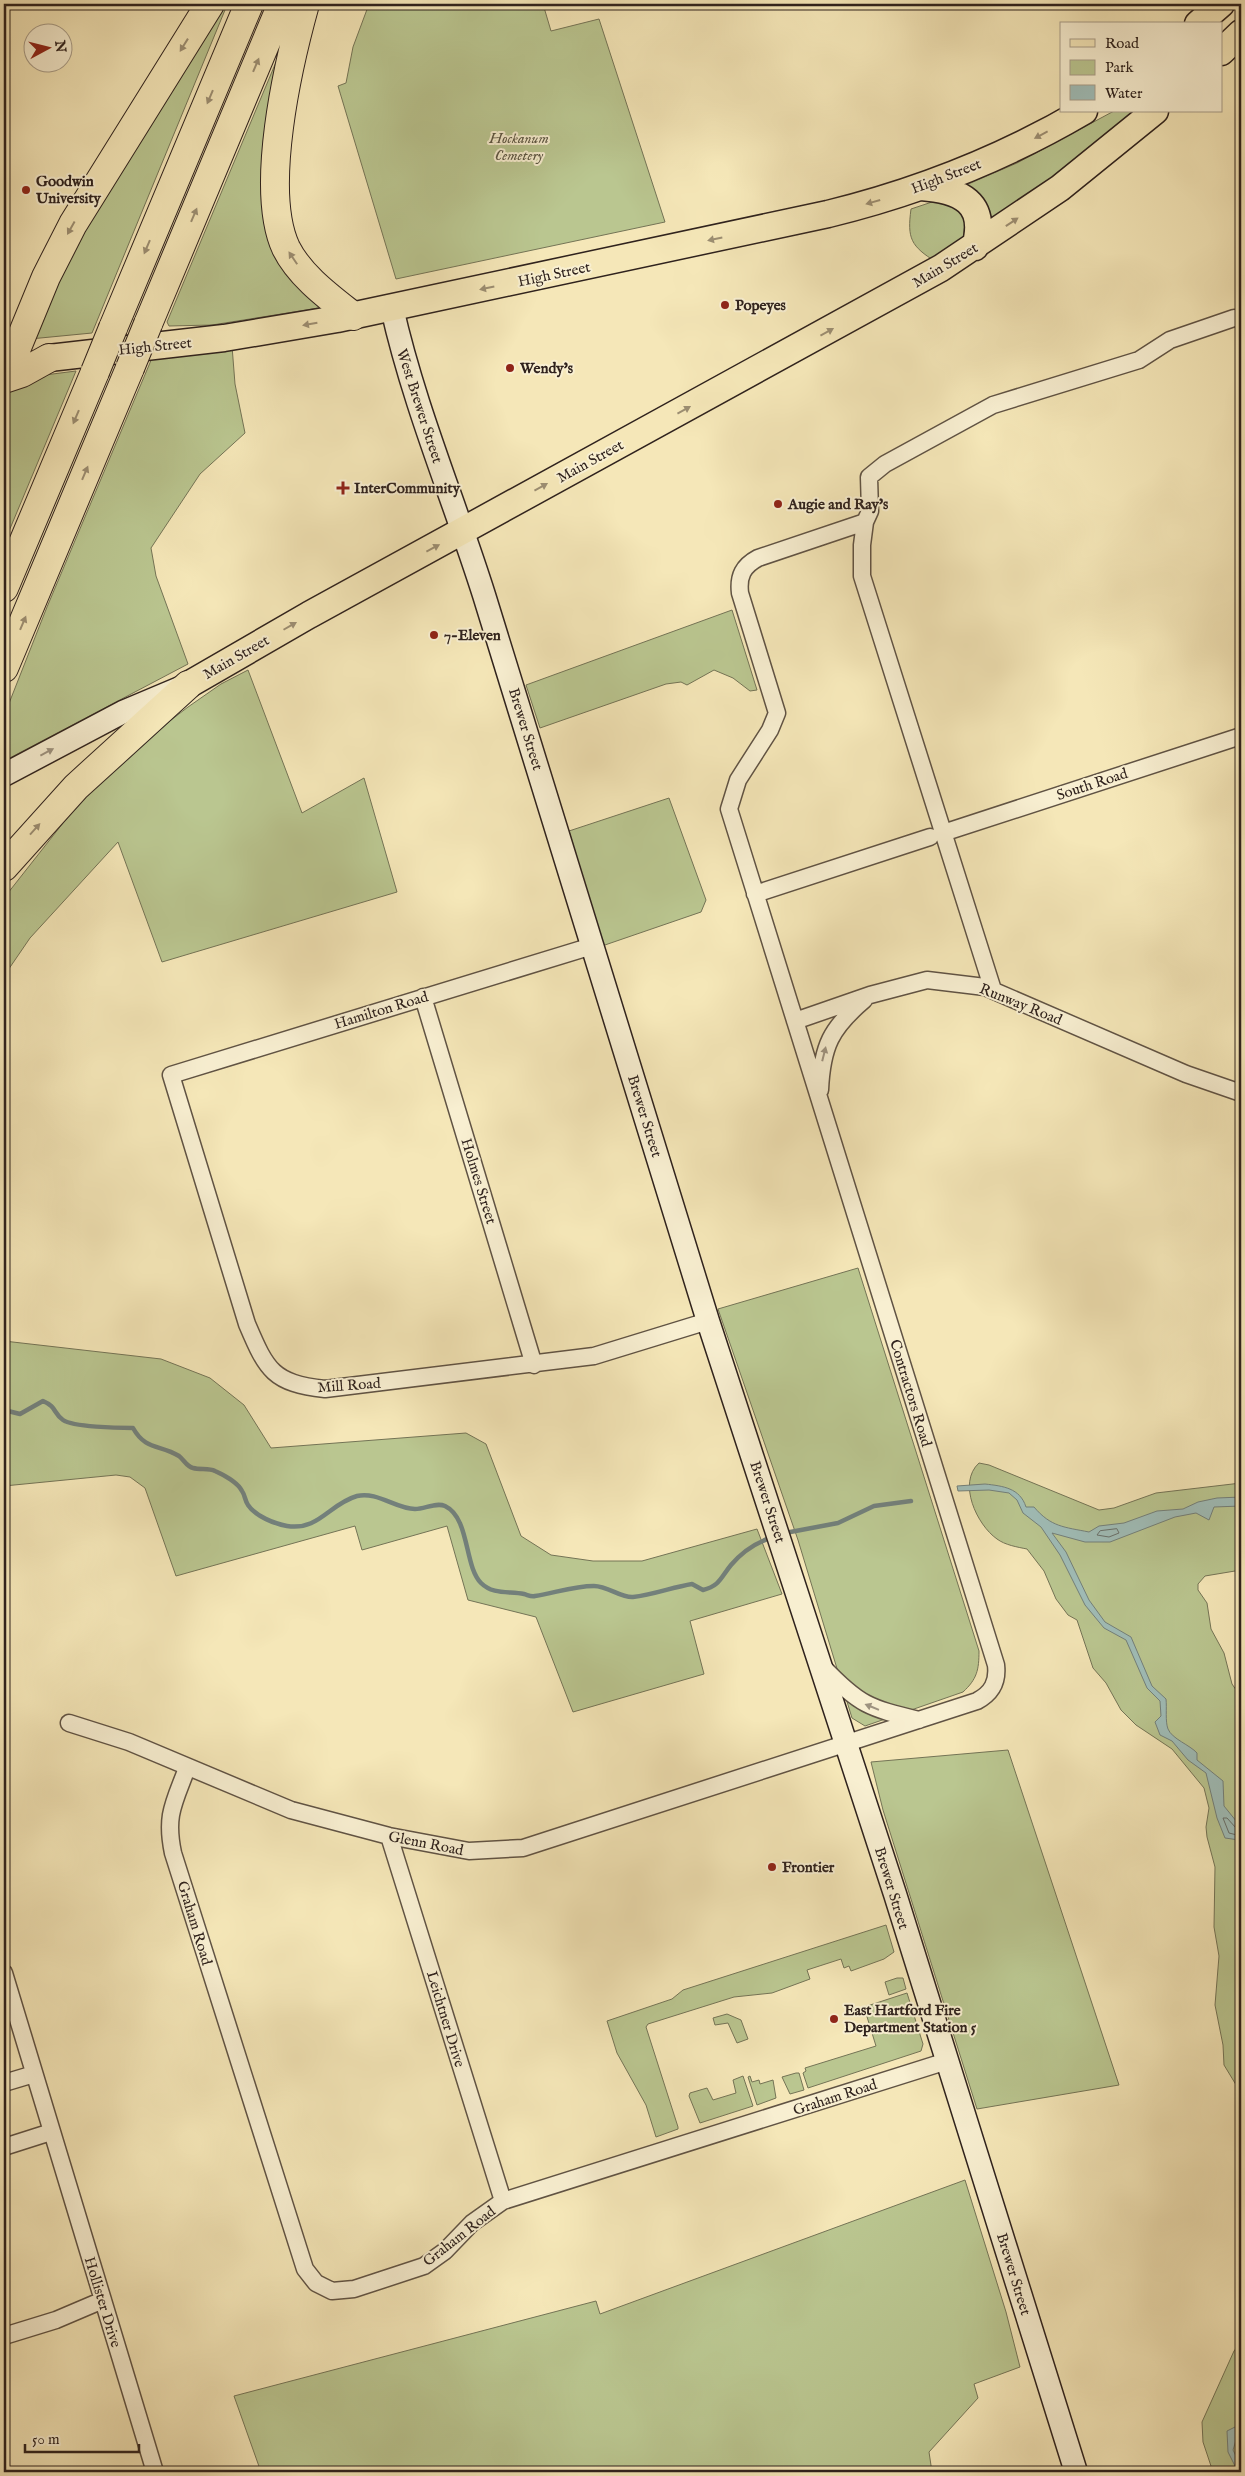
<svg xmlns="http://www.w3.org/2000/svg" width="1245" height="2476" font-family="'IM FELL English',serif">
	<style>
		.green { fill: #bac690; stroke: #747456 }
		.water { fill: #a0beb9; stroke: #73807b }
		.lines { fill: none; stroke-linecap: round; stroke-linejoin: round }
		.shore { stroke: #68706b; stroke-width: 1 }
		.stream { stroke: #73807b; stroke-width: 4.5 }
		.minor-casing { stroke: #605344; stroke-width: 19 }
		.secondary-casing { stroke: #2f221d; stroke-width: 25 }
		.primary-casing { stroke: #2f221d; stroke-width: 29 }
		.motorway-casing { stroke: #2f221d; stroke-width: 30 }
		.minor { stroke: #f8efd1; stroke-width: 16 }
		.secondary { stroke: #f8efd1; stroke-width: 22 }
		.primary { stroke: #f5e7b8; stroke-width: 26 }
		.motorway { stroke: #f5e7b8; stroke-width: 28 }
		.motorway-bridge-casing { stroke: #2f221d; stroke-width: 30; stroke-linecap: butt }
		.motorway-bridge { stroke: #f5e7b8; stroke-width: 28 }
		.oneway { fill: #9c8e72 }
		.oneway2 { fill: #9e9380 }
		.poi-dot { fill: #8f2418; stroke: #f8efd1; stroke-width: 2 }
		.labels { text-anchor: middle; stroke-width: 4; stroke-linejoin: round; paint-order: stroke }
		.park-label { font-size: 15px; font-style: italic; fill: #595340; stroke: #f8efd1 }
		.street-label { font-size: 15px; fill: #2f221d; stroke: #f8efd1 }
		.poi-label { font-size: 15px; font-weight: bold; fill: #2f221d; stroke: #f8efd1; text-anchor: start }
	</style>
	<rect width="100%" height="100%" fill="#f5e7b8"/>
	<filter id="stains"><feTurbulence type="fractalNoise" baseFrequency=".004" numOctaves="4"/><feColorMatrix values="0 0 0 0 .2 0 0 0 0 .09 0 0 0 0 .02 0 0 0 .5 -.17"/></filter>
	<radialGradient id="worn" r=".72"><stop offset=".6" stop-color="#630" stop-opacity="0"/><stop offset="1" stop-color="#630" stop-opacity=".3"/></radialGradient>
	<!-- green -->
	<path class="green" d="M 369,4 L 543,4 L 551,31 L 599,19 L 665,222 L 396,279 L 338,86 L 346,83 L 353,47 Z
		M 221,7 L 224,7 L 225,10 L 92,333 L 30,339 L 73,233 Z
		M 284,43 L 266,193 L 325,307 L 212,325 L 169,326 L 167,322 Z
		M 1114,111 L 1138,111 L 1009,212 L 990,219 L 966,185 L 1017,163 Z
		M 938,200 L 943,200 L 967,217 L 964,240 L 936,262 C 911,246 907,239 911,209 Z
		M 232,346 L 235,384 L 245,433 L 200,474 L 151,548 L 156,576 L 188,664 L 4,761 L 4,716 L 47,607 L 152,358 Z
		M 76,371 L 4,543 L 4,388 L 37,376 Z
		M 732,610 L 757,690 L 750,691 L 733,678 L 714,670 L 687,685 L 681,682 L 666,684 L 540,728 L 526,685 Z
		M 248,670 L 302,813 L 364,778 L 397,892 L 162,962 L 118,842 L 30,938 L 4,976 L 4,898 L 89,790 L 145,740 L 188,707 L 221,684 Z
		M 669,798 L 706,900 L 701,912 L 602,946 L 569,831 Z
		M 858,1268 L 979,1651 C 979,1670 977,1679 963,1692 L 865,1726 L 852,1718 L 798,1540 L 718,1309 Z
		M 4,1341 L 161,1359 L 210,1378 L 244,1405 L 271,1448 L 466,1433 L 486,1444 L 521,1536 L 551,1555 L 593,1561 L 642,1561 L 757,1529 L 782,1594 L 690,1621 L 704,1674 L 573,1712 L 536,1617 L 468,1600 L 447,1526 L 362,1550 L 355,1526 L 176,1576 L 145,1488 L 130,1477 L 116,1475 L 4,1486 Z
		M 979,1463 L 989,1465 L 1099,1510 L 1114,1508 L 1156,1493 L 1241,1483 L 1241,1570 L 1205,1576 L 1198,1584 L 1198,1590 L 1207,1603 L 1211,1629 L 1224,1653 L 1232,1684 L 1241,1697 L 1241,2093 L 1224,2065 L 1223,2045 L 1215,2005 L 1219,1956 L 1214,1927 L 1215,1867 L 1207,1837 L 1206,1827 L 1209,1808 L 1204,1788 L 1172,1749 L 1136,1725 L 1121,1710 L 1106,1683 L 1093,1668 L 1077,1620 L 1068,1615 L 1056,1599 L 1044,1571 L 1027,1549 C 1017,1547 1005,1545 997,1539 C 977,1525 957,1483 979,1463 Z
		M 1008,1750 L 1119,2085 L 977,2109 L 883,1810 L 871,1762 Z
		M 886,1925 L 894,1952 L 884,1959 L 851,1971 L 849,1966 L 844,1968 L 841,1959 L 807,1970 L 810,1979 L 772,1993 L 734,1997 L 648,2024 L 646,2027 L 678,2127 L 678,2129 L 656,2137 L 646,2105 L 617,2053 L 607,2021 L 672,1999 L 683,1990 Z
		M 897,1978 L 903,1978 L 906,1989 L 889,1995 L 885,1982 Z
		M 907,1993 L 923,2044 L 921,2051 L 808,2088 L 803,2073 L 806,2071 L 805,2068 L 876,2046 L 864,2007 Z
		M 727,2014 L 741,2020 L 748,2039 L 737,2043 L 728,2023 L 715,2025 L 713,2018 Z
		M 796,2073 L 799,2073 L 804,2090 L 790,2094 L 782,2077 Z
		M 743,2076 L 753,2106 L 700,2123 L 689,2096 L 690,2093 L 707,2088 L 713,2100 L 736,2093 L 733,2080 Z
		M 750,2076 L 752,2082 L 759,2080 L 760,2084 L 773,2080 L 776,2098 L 757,2105 L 748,2077 Z
		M 965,2180 L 1006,2312 L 1020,2367 L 974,2384 L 978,2398 L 929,2452 L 932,2472 L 261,2472 L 234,2396 L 596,2301 L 600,2314 Z
		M 1241,2342 L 1241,2472 L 1213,2472 L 1203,2442 L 1202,2422 L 1234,2351 Z"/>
	<!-- water -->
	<path class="water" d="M 985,1484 C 1003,1486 1020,1488 1026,1507 L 1034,1507 C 1051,1527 1064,1527 1089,1532 L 1099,1526 L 1124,1523 L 1157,1511 L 1183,1509 L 1198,1502 L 1217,1498 L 1241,1497 L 1241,1506 L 1214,1507 L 1209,1520 L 1196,1513 L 1175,1517 L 1110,1542 L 1085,1542 L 1052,1533 L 1066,1552 L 1089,1600 L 1105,1622 L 1131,1637 L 1152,1686 L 1166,1699 C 1167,1708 1165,1721 1168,1729 C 1172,1739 1190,1745 1197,1753 L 1197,1760 L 1223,1781 L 1224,1806 L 1241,1827 L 1241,1845 L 1239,1840 L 1225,1838 L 1217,1818 L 1206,1773 L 1188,1760 L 1172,1741 L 1160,1735 L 1155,1722 L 1161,1716 L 1160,1701 L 1147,1688 L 1126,1640 L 1104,1628 L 1085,1605 L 1060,1555 L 1041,1527 L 1023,1513 L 1017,1500 L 1009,1493 L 989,1490 L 958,1491 L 957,1486 Z
		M 1241,2424 L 1233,2450 L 1241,2466 L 1241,2472 L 1238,2472 L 1228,2452 L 1227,2431 Z"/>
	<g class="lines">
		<!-- shore -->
		<path class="shore" d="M 1117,1529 L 1119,1533 L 1109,1537 L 1097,1535 L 1100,1531 Z
			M 1241,1830 L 1236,1828 L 1227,1818 L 1223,1818 L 1229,1833 L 1241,1836"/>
		<!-- stream -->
		<path class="stream" d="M 4,1410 L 20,1414 L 43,1401 C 57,1407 53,1413 63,1420 C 73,1427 118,1428 133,1428 C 146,1451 160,1444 179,1456 C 184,1460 187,1467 193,1468 C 200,1470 209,1468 215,1471 C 224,1475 238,1483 242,1491 C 245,1495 245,1501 248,1505 C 255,1516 275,1524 287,1526 C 319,1531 329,1504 357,1496 C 377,1491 396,1509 415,1509 C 425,1509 436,1502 445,1506 C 470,1518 464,1566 481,1583 C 493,1595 509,1591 524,1594 C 528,1595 531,1597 535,1596 C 555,1593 573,1586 594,1586 C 608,1586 621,1598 633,1597 C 653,1595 673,1587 692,1584 L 703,1590 C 720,1586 721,1577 731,1565 C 742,1552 757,1542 773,1537
			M 785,1533 L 838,1523 L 874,1506 L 911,1501"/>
		<!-- minor casing -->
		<g class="minor-casing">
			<path id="minor" d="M 865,522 L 862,545 L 862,576 L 993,990
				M 943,833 L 1241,736
				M 755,894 L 930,837
				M 592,946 L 171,1075 L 247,1324 C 267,1371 273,1383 325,1389 L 594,1356 L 708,1321
				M 423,997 L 534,1365
				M 795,1021 L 870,995 L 927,980 L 985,987 L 1186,1074 L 1241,1093
				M 820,1090 C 822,1046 831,1028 864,1000
				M 823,1667 C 859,1705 869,1708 919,1720
				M 69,1723 L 129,1742 L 291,1810 L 389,1836 L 469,1851 L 523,1848 L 977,1701 C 992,1693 998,1682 996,1665 L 729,809 L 738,780 L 770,730 L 777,713 L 740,593 C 738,576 743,566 758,558 L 865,522 L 870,511 L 869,477 L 885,464 L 993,405 L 1139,360 L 1170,340 L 1234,318
				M 187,1768 C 174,1803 165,1815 173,1853 L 305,2269 L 316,2283 L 332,2291 L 354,2289 L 424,2266 L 445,2251 L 472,2223 L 503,2201 L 947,2061
				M 389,1836 L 503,2201
				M 4,1973 L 155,2472
				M 4,2083 L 34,2074
				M 4,2147 L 51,2132
				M 4,2336 L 56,2320 L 103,2300"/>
		</g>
		<!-- secondary casing -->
		<g class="secondary-casing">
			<path id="secondary" d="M 392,308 C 414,406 454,500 484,595 L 708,1321 L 895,1894 L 1076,2472
				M 4,775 L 123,712 L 180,688"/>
		</g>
		<!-- primary casing -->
		<g class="primary-casing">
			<path id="primary" d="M 1198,24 L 1221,4
				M 1221,52 L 1241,33
				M 921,187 C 960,190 988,202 975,247
				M 49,358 L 224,338 L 337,319 L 828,214 C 918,192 1004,158 1084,111
				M 188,685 L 309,615 L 941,268 L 1060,188 L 1155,111"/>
		</g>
		<!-- motorway casing -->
		<g class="motorway-casing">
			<path id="motorway" d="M 305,4 C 288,65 259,190 286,248 C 300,276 329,297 353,316
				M 148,324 L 282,4
				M 113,328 L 249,4
				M 11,362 L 46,277 L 73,224 L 210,4
				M 4,379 L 22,373 L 49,358
				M 4,588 L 95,372
				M 4,668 L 130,368
				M 4,867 L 76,787 L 188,685"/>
		</g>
		<!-- minor -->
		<use href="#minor" class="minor"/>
		<!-- secondary -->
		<use href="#secondary" class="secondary"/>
		<!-- primary -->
		<use href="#primary" class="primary"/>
		<!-- motorway -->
		<use href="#motorway" class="motorway"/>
		<!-- motorway-bridge casing -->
		<g class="motorway-bridge-casing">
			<path id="motorway-bridge" d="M 130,368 L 148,324
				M 95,372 L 113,328"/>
		</g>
		<!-- motorway-bridge -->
		<use href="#motorway-bridge" class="motorway-bridge"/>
	</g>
	<!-- one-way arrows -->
	<defs><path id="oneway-solid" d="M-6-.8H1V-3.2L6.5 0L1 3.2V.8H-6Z" transform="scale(1.25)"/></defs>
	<g class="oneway">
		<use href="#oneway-solid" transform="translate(184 45) rotate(122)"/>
		<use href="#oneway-solid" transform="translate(256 65) rotate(-67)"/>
		<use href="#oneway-solid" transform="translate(210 97) rotate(113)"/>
		<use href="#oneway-solid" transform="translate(1041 135) rotate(152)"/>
		<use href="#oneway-solid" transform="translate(873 202) rotate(164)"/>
		<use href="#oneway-solid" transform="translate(194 215) rotate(-67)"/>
		<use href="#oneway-solid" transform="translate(1012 222) rotate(-34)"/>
		<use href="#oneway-solid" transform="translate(71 228) rotate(119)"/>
		<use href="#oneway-solid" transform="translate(715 239) rotate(168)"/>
		<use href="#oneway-solid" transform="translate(147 247) rotate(113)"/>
		<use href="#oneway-solid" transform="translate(293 258) rotate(-124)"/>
		<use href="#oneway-solid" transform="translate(487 288) rotate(168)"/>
		<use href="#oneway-solid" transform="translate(310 324) rotate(170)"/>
		<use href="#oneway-solid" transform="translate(827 332) rotate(-29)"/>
		<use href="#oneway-solid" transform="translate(684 410) rotate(-29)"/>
		<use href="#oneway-solid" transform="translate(76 417) rotate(113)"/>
		<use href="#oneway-solid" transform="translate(85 473) rotate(-67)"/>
		<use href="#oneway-solid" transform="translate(541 487) rotate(-29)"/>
		<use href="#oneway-solid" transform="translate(433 548) rotate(-28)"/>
		<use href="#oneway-solid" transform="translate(23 623) rotate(-67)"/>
		<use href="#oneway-solid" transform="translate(290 626) rotate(-30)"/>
		<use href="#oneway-solid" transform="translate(35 829) rotate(-48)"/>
	</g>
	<g class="oneway2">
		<use href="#oneway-solid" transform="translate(47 752) rotate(-28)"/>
		<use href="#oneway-solid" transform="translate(824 1054) rotate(-76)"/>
		<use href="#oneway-solid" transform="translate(872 1707) rotate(-158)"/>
	</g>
	<!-- markers -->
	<g class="poi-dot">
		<circle cx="26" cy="190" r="5"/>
		<circle cx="725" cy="305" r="5"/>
		<circle cx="510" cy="368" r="5"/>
		<path d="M340.5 480.5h5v5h5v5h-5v5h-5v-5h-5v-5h5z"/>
		<circle cx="778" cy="504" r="5"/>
		<circle cx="434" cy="635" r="5"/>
		<circle cx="772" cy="1867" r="5"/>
		<circle cx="834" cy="2019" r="5"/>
	</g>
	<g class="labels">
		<!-- park labels -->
		<g class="park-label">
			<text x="519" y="143">Hockanum<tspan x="519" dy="17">Cemetery</tspan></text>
		</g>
		<!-- street labels -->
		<g class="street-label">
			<text transform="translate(946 176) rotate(-21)" y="5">High Street</text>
			<text transform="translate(945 265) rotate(-31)" y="5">Main Street</text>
			<text transform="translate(554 274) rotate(-12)" y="5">High Street</text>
			<text transform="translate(155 346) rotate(-6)" y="5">High Street</text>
			<text transform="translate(420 406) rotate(72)" y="5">West Brewer Street</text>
			<text transform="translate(590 461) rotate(-29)" y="5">Main Street</text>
			<text transform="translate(236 657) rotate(-30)" y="5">Main Street</text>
			<text transform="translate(526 729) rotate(73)" y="5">Brewer Street</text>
			<text transform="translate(1092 784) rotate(-18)" y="5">South Road</text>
			<text transform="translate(1021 1004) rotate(22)" y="5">Runway Road</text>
			<text transform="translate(381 1010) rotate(-17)" y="5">Hamilton Road</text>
			<text transform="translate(645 1116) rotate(73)" y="5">Brewer Street</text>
			<text transform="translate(479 1181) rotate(73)" y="5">Holmes Street</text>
			<text transform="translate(349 1385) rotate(-4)" y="5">Mill Road</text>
			<text transform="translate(911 1393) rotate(73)" y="5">Contractors Road</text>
			<text transform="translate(768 1502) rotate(72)" y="5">Brewer Street</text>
			<text transform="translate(426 1843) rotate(11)" y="5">Glenn Road</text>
			<text transform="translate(892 1888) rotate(73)" y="5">Brewer Street</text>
			<text transform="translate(195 1923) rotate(73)" y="5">Graham Road</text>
			<text transform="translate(446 2019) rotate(73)" y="5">Leichtner Drive</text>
			<text transform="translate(835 2097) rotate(-18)" y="5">Graham Road</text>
			<text transform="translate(459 2236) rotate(-38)" y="5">Graham Road</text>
			<text transform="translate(1014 2274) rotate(73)" y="5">Brewer Street</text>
			<text transform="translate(103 2302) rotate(73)" y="5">Hollister Drive</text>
		</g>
		<!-- poi labels -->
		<g class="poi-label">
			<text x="36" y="186">Goodwin<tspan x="36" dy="17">University</tspan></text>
			<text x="735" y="310">Popeyes</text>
			<text x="520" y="373">Wendy's</text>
			<text x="354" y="493">InterCommunity</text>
			<text x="788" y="509">Augie and Ray's</text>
			<text x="444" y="640">7-Eleven</text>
			<text x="782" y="1872">Frontier</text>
			<text x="844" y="2015">East Hartford Fire<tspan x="844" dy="17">Department Station 5</tspan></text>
		</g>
	</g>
	<!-- margin -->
	<rect width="1245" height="2476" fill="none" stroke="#f5e7b8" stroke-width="20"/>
	<rect x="5" y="5" width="1235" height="2466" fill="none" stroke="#2f221d" stroke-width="2.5"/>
	<rect x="10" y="10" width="1225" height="2456" fill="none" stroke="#2f221d"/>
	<!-- legend -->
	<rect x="1060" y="22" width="162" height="90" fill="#f8efd1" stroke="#a89d89"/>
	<rect x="1070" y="39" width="25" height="8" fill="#f5e7b8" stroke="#a89d89"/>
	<text x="1105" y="48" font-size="15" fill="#2f221d">Road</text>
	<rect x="1070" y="60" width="25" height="15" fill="#bac690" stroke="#a89d89"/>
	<text x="1105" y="72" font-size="15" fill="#2f221d">Park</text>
	<rect x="1070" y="85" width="25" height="15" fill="#a0beb9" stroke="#a89d89"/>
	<text x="1105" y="98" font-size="15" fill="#2f221d">Water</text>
	<!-- north arrow -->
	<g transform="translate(48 48) rotate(83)"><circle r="24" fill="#f8efd1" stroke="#a89d89"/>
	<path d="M0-4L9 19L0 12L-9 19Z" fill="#8f2418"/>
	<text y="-8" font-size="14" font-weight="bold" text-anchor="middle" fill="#2f221d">N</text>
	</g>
	<!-- scale -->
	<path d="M25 2444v8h114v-8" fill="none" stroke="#2f221d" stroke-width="2.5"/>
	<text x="32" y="2444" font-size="15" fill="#2f221d" stroke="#f8efd1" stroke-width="4" paint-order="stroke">50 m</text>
	<rect width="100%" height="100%" filter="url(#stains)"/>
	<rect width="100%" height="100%" fill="url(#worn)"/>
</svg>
